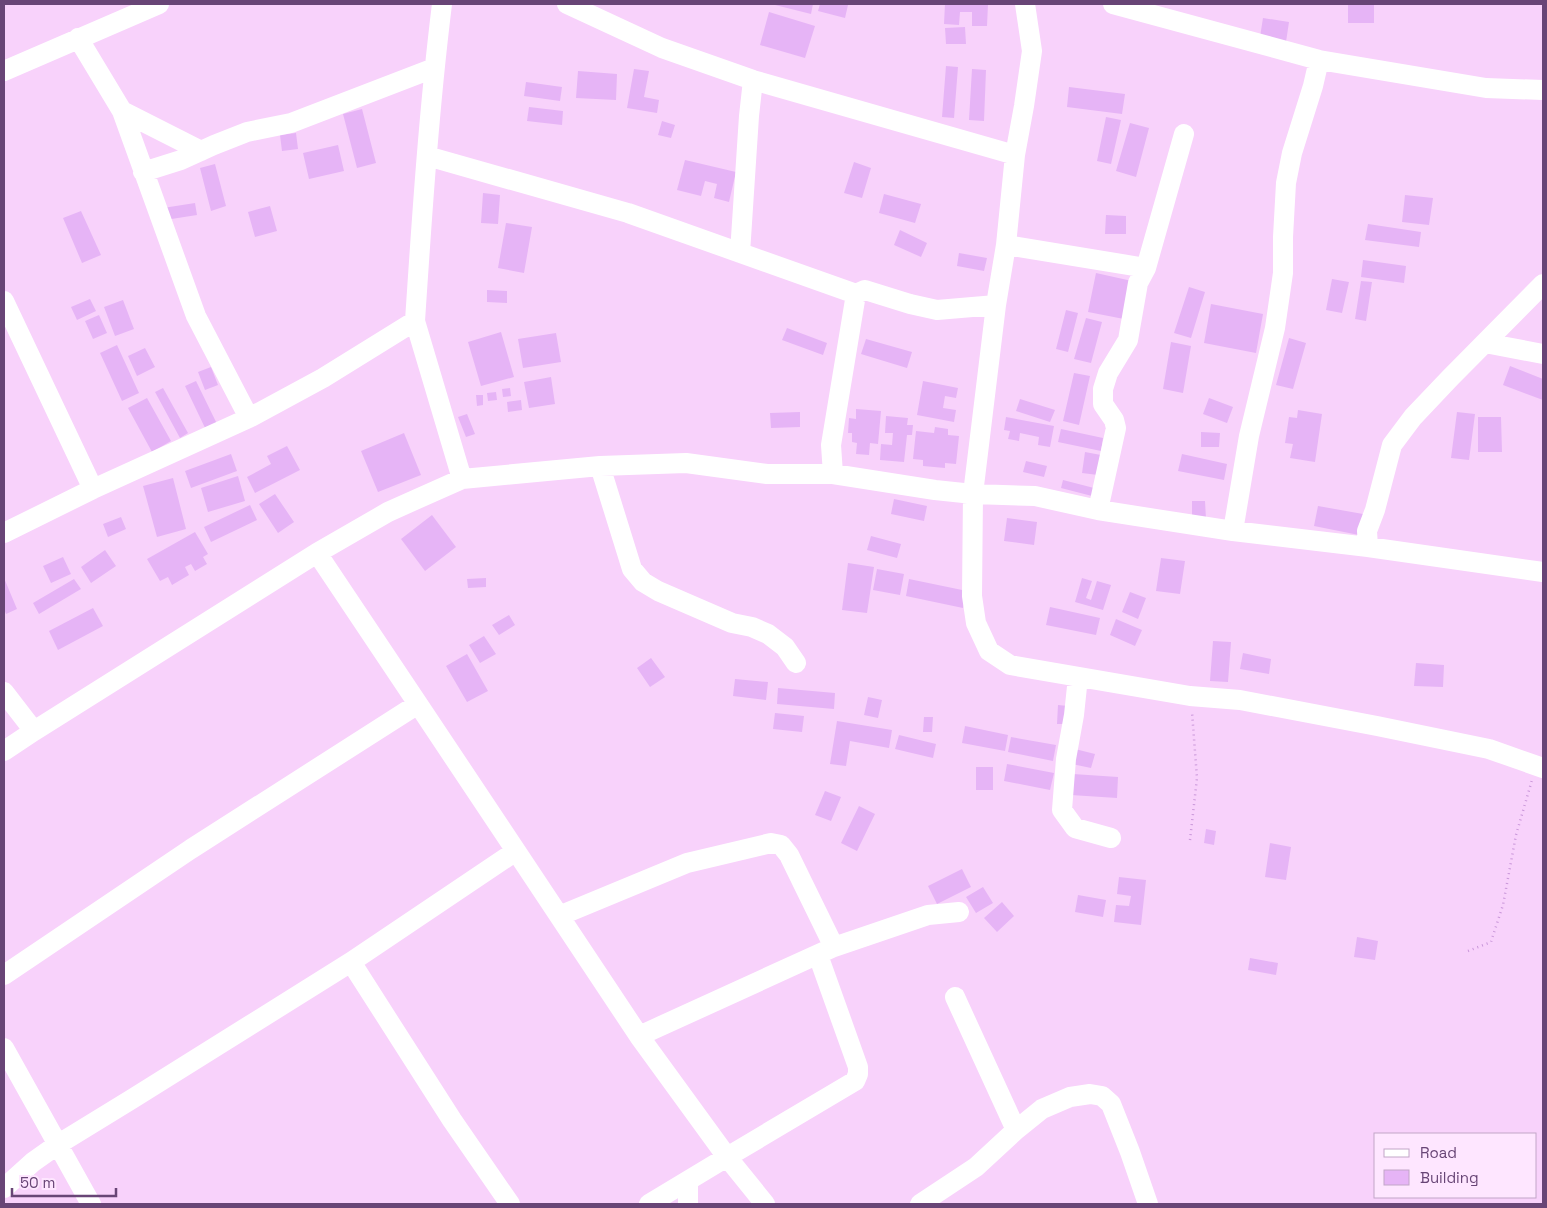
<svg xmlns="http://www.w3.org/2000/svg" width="1547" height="1208" font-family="'Space Grotesk',sans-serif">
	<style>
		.residential { fill: #f8d2fb; fill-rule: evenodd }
		.building { fill: #e6b4f6 }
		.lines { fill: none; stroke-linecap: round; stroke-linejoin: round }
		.path { stroke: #ca97da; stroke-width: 2.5; stroke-dasharray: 1 4; stroke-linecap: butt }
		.minor { stroke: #fff; stroke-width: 20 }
	</style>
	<rect width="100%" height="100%" fill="#fedefe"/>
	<!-- residential -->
	<path class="residential" d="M 4,4 L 1543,4 L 1543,1204 L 4,1204 ZM 1376,1134 L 1536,1134 L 1536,1197 L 1376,1197 Z"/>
	<!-- building -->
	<path class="building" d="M 771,4 L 813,4 L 811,14 Z
		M 820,4 L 843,4 L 848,5 L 845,18 L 818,11 Z
		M 945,4 L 988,4 L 987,26 L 972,26 L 972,12 L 960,12 L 959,25 L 944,24 Z
		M 1348,4 L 1374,4 L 1374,23 L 1348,23 Z
		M 769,12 L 815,26 L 805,58 L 760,45 Z
		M 1263,18 L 1289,22 L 1286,42 L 1260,37 Z
		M 965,27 L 966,44 L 946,44 L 945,28 Z
		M 946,66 L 958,67 L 954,118 L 942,117 Z
		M 634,69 L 649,71 L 644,97 L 659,100 L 657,113 L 627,108 Z
		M 972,69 L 986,70 L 984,121 L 969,120 Z
		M 578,71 L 617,74 L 616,100 L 576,98 Z
		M 526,82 L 562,87 L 560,101 L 524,96 Z
		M 1069,87 L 1125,94 L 1122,114 L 1067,107 Z
		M 529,107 L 563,111 L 562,125 L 527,121 Z
		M 362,109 L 376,163 L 357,168 L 343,114 Z
		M 1106,117 L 1121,120 L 1111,164 L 1097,161 Z
		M 662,121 L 675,125 L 671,138 L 658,135 Z
		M 1130,123 L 1149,128 L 1136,177 L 1116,171 Z
		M 296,133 L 298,149 L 282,151 L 280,135 Z
		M 338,145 L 344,171 L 309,179 L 303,153 Z
		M 685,160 L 736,172 L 729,202 L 714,198 L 717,184 L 705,181 L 701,196 L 677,190 Z
		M 854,162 L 871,168 L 862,198 L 844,193 Z
		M 215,164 L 226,206 L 211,211 L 200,168 Z
		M 483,193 L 500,195 L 498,224 L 481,223 Z
		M 884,194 L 921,204 L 915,223 L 879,213 Z
		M 1405,195 L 1433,198 L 1429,225 L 1402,222 Z
		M 195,203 L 197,215 L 165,220 L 163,208 Z
		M 270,206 L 277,231 L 255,237 L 248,212 Z
		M 81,211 L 101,255 L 82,263 L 63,218 Z
		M 1106,215 L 1126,216 L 1126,234 L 1105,234 Z
		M 506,223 L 532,227 L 524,273 L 498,268 Z
		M 1368,224 L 1421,232 L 1419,247 L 1365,240 Z
		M 900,230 L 927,243 L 921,257 L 894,245 Z
		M 959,253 L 987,258 L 984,271 L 957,266 Z
		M 1363,260 L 1406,266 L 1404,283 L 1361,277 Z
		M 1096,273 L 1132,281 L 1124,319 L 1088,312 Z
		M 1332,279 L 1349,282 L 1342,313 L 1326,310 Z
		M 1361,281 L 1372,282 L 1366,321 L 1355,319 Z
		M 1189,287 L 1205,292 L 1191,338 L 1174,333 Z
		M 487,290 L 507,291 L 507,303 L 487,302 Z
		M 90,299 L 96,311 L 77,320 L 71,307 Z
		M 123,300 L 134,329 L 115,336 L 104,307 Z
		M 1211,304 L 1263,314 L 1256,353 L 1204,343 Z
		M 1066,310 L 1078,313 L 1068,352 L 1056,349 Z
		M 99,315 L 107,333 L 93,339 L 85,321 Z
		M 1086,318 L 1102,322 L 1091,363 L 1074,359 Z
		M 787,328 L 827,343 L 823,355 L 782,340 Z
		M 501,332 L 514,377 L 481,386 L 468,342 Z
		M 556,333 L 561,362 L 523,368 L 518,339 Z
		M 1289,338 L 1306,343 L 1293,389 L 1276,385 Z
		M 866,339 L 912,352 L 907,368 L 861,354 Z
		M 1171,342 L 1191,346 L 1183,393 L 1163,389 Z
		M 117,345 L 139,393 L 122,401 L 100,353 Z
		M 145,348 L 155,367 L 137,376 L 128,356 Z
		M 1510,366 L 1543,379 L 1543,400 L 1503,385 Z
		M 211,367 L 218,385 L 205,390 L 198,372 Z
		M 1074,373 L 1090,376 L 1079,425 L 1063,421 Z
		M 551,377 L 555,404 L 529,408 L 524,382 Z
		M 196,381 L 218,426 L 207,432 L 185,386 Z
		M 923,381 L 958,388 L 956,398 L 945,396 L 943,408 L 956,410 L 954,422 L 917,415 Z
		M 163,388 L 188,433 L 180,438 L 155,392 Z
		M 510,388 L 511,396 L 503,397 L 502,389 Z
		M 496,392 L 497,400 L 488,401 L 487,393 Z
		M 476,395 L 483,395 L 483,405 L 477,406 Z
		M 147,398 L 171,441 L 152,452 L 128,408 Z
		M 1209,398 L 1233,407 L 1227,423 L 1203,414 Z
		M 1020,399 L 1055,410 L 1050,422 L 1016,411 Z
		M 521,400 L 522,410 L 508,412 L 507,402 Z
		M 856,409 L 881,411 L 878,444 L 870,443 L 869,455 L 856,454 L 857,443 L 852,442 L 852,433 L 848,433 L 849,418 L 856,419 Z
		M 1298,410 L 1322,414 L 1315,462 L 1290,458 L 1293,444 L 1285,443 L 1289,417 L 1297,418 Z
		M 800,412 L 800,427 L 771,428 L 770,413 Z
		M 1457,412 L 1475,414 L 1469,460 L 1451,458 Z
		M 467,414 L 475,434 L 466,437 L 458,417 Z
		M 886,416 L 908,418 L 907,425 L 913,425 L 912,435 L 907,435 L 904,462 L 880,460 L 881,444 L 892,445 L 893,433 L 885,433 Z
		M 1006,417 L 1054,426 L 1050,447 L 1038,445 L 1039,437 L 1020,433 L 1019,441 L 1008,439 L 1010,431 L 1004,430 Z
		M 1478,417 L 1501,417 L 1502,452 L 1478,452 Z
		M 935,427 L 948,429 L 948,435 L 959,436 L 956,464 L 945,463 L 945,468 L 923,466 L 923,460 L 913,459 L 916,431 L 934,433 Z
		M 1061,429 L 1103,438 L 1101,451 L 1058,442 Z
		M 1201,432 L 1220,433 L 1219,447 L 1201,447 Z
		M 404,433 L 421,475 L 378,492 L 361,451 Z
		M 287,446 L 300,470 L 255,493 L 247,477 L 271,464 L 267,456 Z
		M 1085,452 L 1101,455 L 1098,475 L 1082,473 Z
		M 231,454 L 237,471 L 191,488 L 185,471 Z
		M 1182,454 L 1227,464 L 1224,480 L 1178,471 Z
		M 1026,461 L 1047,466 L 1044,477 L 1023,472 Z
		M 238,476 L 245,501 L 208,512 L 201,488 Z
		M 173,478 L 186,529 L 157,537 L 143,486 Z
		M 1063,480 L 1094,488 L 1092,496 L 1061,488 Z
		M 275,494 L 294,522 L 278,533 L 259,504 Z
		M 894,499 L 927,506 L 924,521 L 891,514 Z
		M 1192,501 L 1205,501 L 1206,519 L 1192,519 Z
		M 250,505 L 257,520 L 211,542 L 204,527 Z
		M 1318,506 L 1363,514 L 1359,535 L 1314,526 Z
		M 432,515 L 456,547 L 425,571 L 401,539 Z
		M 121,517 L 126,529 L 108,537 L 103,524 Z
		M 1007,518 L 1037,522 L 1034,545 L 1004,541 Z
		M 195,532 L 208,554 L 203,557 L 207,564 L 195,571 L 191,564 L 185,567 L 189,575 L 172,585 L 168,577 L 160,581 L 147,559 Z
		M 871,536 L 901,544 L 897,558 L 867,550 Z
		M 105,550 L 116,566 L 91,583 L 81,567 Z
		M 63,557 L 71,574 L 51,583 L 43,566 Z
		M 1161,558 L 1185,561 L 1180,594 L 1156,591 Z
		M 848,563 L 874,567 L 867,613 L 842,610 Z
		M 877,569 L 904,574 L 900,595 L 873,590 Z
		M 4,578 L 17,609 L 6,614 L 4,609 Z
		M 486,578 L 486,587 L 468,588 L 467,579 Z
		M 1082,578 L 1092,581 L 1086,598 L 1091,600 L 1097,581 L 1111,585 L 1103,610 L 1075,602 Z
		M 74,579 L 81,589 L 39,614 L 33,603 Z
		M 909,579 L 967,591 L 963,608 L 906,596 Z
		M 1130,592 L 1146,598 L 1138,619 L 1122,612 Z
		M 1050,607 L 1100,618 L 1096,635 L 1046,625 Z
		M 93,608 L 103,626 L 58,650 L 49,631 Z
		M 509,615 L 515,625 L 499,635 L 492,625 Z
		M 1116,619 L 1142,630 L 1135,646 L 1110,635 Z
		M 484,636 L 496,654 L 480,663 L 469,645 Z
		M 1213,641 L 1231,642 L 1228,682 L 1210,681 Z
		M 1243,653 L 1271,659 L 1269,674 L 1240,669 Z
		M 467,654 L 488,691 L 467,702 L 446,666 Z
		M 651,658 L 665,677 L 650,687 L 637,668 Z
		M 1416,663 L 1444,665 L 1443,687 L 1414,686 Z
		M 735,679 L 768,682 L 766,700 L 733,696 Z
		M 778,688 L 835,693 L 834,709 L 777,704 Z
		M 868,697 L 882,700 L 878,718 L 864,715 Z
		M 1058,705 L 1068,706 L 1067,724 L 1057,724 Z
		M 775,713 L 804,716 L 802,732 L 773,729 Z
		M 924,717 L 933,717 L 932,732 L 923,732 Z
		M 837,721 L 892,730 L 889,748 L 850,741 L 846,766 L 830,764 Z
		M 965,726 L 1008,735 L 1005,751 L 962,743 Z
		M 899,735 L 936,744 L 933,758 L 895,749 Z
		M 1011,737 L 1056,745 L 1053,761 L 1008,752 Z
		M 1075,749 L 1095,754 L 1091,768 L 1072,764 Z
		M 1007,764 L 1054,773 L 1050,790 L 1004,781 Z
		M 976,767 L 993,767 L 993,790 L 976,790 Z
		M 1073,774 L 1118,777 L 1117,798 L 1071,795 Z
		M 825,791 L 841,797 L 831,821 L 815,815 Z
		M 859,806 L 875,814 L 857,851 L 841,843 Z
		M 1206,829 L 1216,831 L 1214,845 L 1204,843 Z
		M 1270,843 L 1291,847 L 1286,880 L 1265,877 Z
		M 962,869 L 971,887 L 937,904 L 928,886 Z
		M 1119,877 L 1146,880 L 1141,925 L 1114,922 L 1116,905 L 1129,906 L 1131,896 L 1117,894 Z
		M 983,887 L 993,903 L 976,913 L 966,897 Z
		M 1078,895 L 1106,900 L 1103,917 L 1075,912 Z
		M 1002,902 L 1014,916 L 997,932 L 984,918 Z
		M 1357,937 L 1378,941 L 1375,960 L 1354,957 Z
		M 1250,958 L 1278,963 L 1276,975 L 1248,970 Z"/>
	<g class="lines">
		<!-- path -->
		<path class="path" d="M 1190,840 L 1197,778 L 1192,712
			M 1468,951 L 1491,942 L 1503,905 L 1516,835 L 1532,780"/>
		<!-- minor -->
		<path class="minor" d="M 567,4 L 662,48 L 753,80 L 1015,155 L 1024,106 L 1032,51 L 1025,4
			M 1113,4 L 1319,60 L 1486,88 L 1543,90
			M 78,38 L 122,111 L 196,316 L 249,418 L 323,378 L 415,321 C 422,215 429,109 442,4
			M 4,71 L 159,4
			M 122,111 L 201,151
			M 427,156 L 628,213 L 856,294
			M 143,172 L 181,160 L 214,145 L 247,132 L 291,123 L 434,68
			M 1006,245 L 1146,268
			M 740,253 L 749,116 L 753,80
			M 1543,284 L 1450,378 L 1413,417 L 1392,445 L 1375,510 L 1367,531 L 1368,547 L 1233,531 L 1098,510 L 1035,496 L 973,494 L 972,596 L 976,623 L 989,651 L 1010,665 L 1190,696 L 1240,700 L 1377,726 L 1489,749 L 1543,768
			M 4,301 L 93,489 L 249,418
			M 1485,343 L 1543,354
			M 600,466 L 632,569 L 643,582 L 658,591 L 732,623 L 752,627 L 768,634 L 785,647 L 796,663
			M 833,474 L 831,445 L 856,294 L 865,290 L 910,304 L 937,310 L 996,305
			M 462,479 L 600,466 L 686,463 L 767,474 L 833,474 L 935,490 L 973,494 L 996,305 L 1006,245 L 1015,155
			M 1098,510 L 1116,428 L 1114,420 L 1103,404 L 1103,389 L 1108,373 L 1128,340 L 1138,283 L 1146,268 L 1184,134
			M 1233,531 L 1249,436 L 1275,328 L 1283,273 L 1283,237 L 1286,183 L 1292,153 L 1313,86 L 1319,60
			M 4,533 L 93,489
			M 1368,547 L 1543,572
			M 1078,677 L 1074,715 L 1066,759 L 1062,810 L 1075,828 L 1111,838
			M 4,692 L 34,731 L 4,751
			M 34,731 L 317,553 L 388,512 L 462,479 L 415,321
			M 516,851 L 639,1036 L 727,1157 L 649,1204
			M 559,916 L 687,863 L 771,843 L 781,845 L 789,855 L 834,947
			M 351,962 L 452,1120 L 510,1204
			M 4,975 L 191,849 L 418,704 L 317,553
			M 955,997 L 1016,1130
			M 639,1036 L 834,947 L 928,915 L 959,912
			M 4,1048 L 91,1204
			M 4,1188 L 33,1162 L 57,1145 L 132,1099 L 351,962 L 516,851 L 418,704
			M 688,1204 L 688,1182
			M 765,1204 L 727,1157 L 855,1081 L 858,1074 L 858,1067 L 818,955
			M 920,1204 L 976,1167 L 1016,1130 L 1042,1109 L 1070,1097 L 1090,1094 L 1102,1096 L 1111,1104 L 1130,1152 L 1148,1204"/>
	</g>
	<!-- border -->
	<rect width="1547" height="1208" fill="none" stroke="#684576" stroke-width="10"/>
	<!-- legend -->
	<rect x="1374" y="1133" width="162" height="65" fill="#fee6ff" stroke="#c2a6c8"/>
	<rect x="1384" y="1149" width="25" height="8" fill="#ffffff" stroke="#c2a6c8"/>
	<text x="1420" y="1158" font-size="15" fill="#684576">Road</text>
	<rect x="1384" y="1170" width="25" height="15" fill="#e6b4f6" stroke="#c2a6c8"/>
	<text x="1420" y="1183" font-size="15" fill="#684576">Building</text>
	<!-- scale -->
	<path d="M12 1188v8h104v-8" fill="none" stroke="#684576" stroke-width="2.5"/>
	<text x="20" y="1188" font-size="15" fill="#684576" stroke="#fee6ff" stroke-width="4" paint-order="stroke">50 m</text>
</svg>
